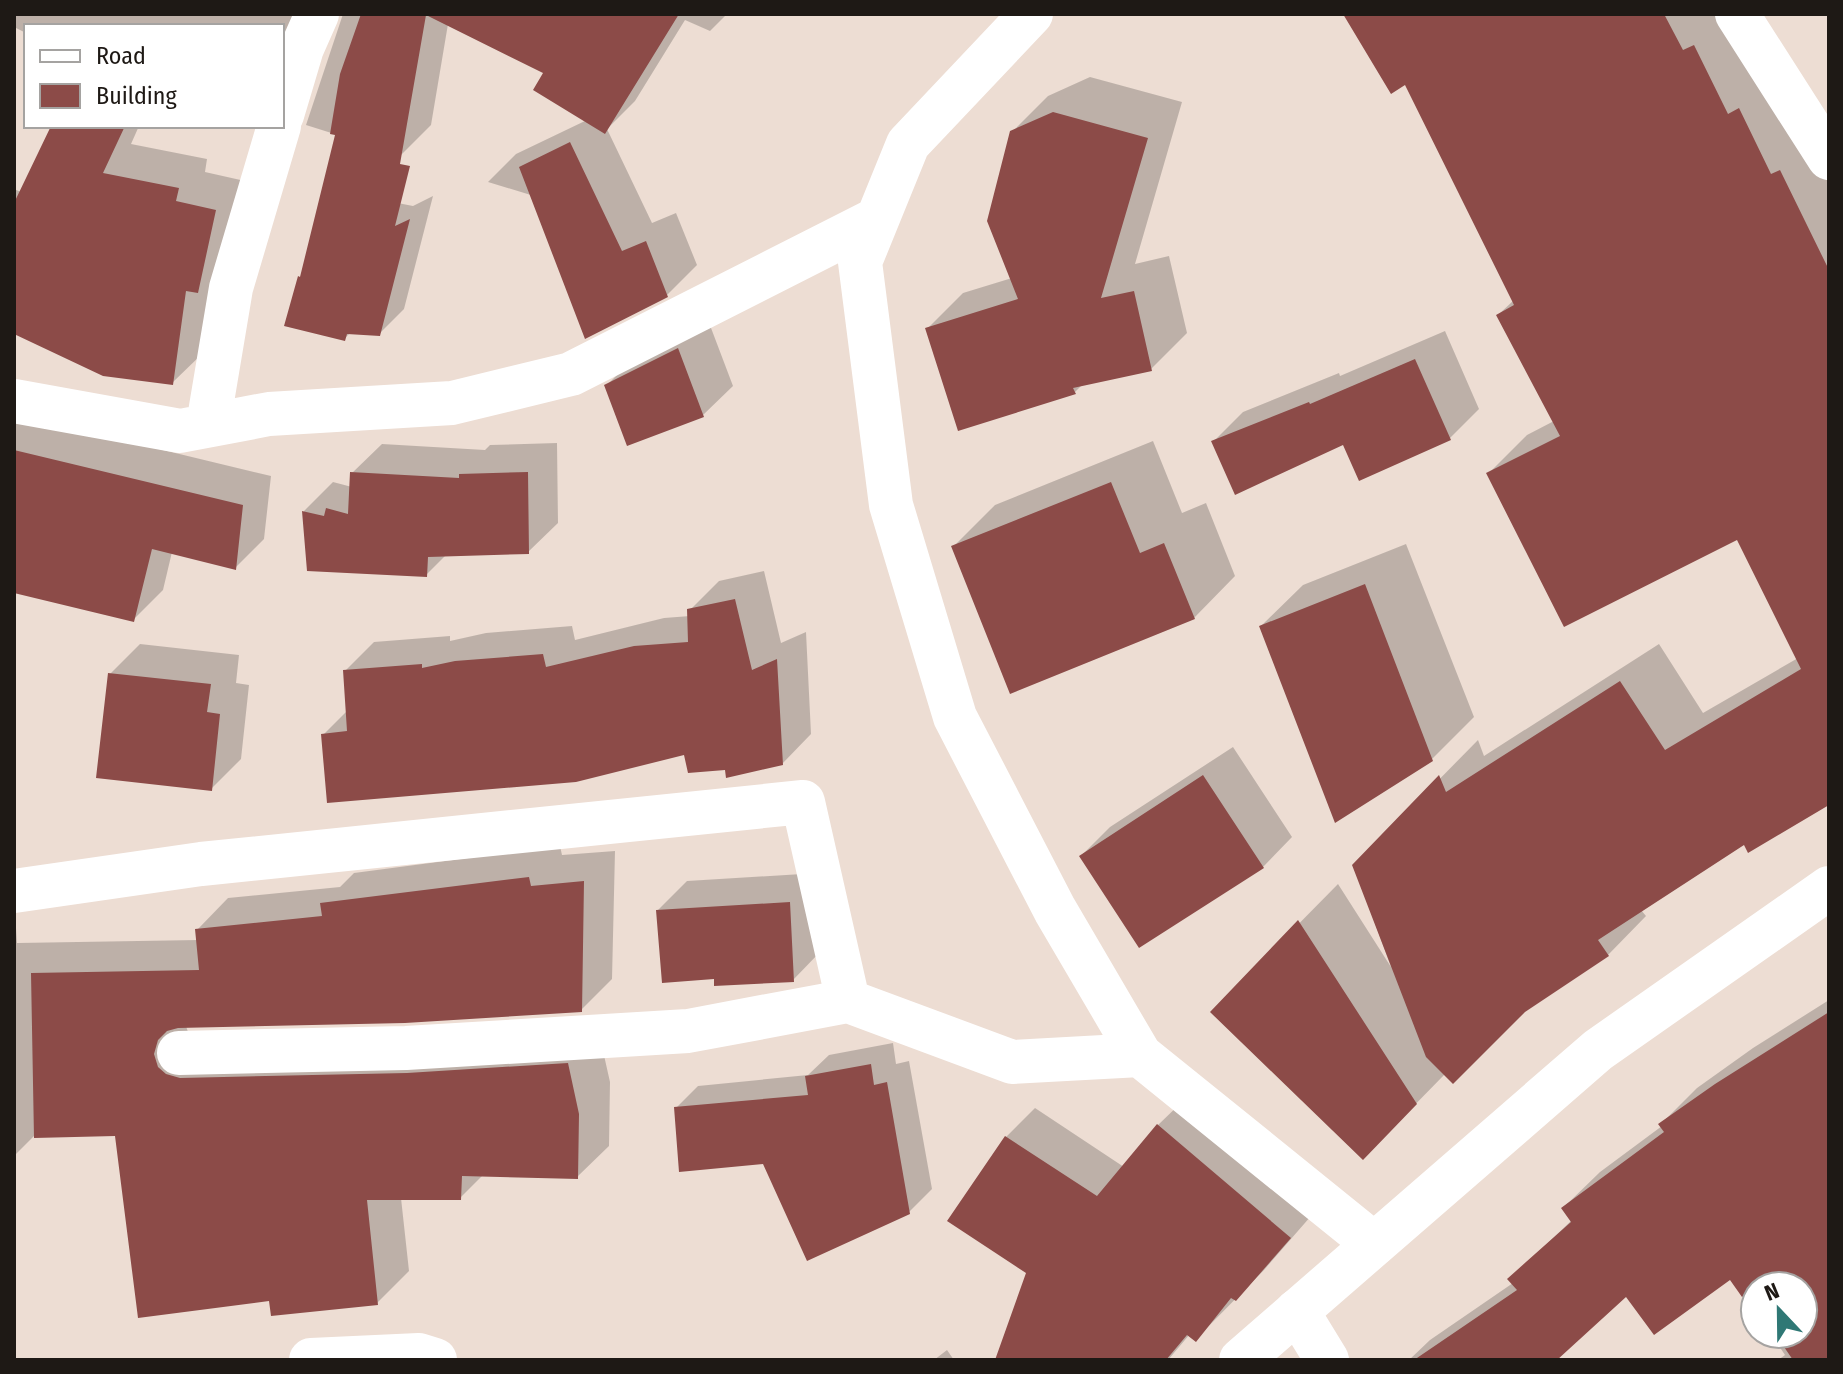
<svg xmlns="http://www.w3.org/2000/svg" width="1843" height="1374" font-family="'Fira Sans Condensed',sans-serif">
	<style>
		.shadow { fill: #0003 }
		.building { fill: #8c4b48 }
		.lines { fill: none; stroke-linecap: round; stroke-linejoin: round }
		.minor { stroke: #fff; stroke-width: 44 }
		.secondary { stroke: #fff; stroke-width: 44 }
	</style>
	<rect width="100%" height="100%" fill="#edddd3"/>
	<!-- shadow -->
	<path class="shadow" d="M 14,14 L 306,14 L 282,85 L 282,26 L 26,26 L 26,33 L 14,27 Z
		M 343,14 L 727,14 L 710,31 L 685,20 L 635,101 L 607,129 L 652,223 L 676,213 L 697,265 L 667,295 L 587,336 L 534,196 L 488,182 L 516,154 L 587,120 L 546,72 L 448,24 L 431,125 L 401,155 L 306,125 Z
		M 1345,14 L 1735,14 L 1829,155 L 1829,802 L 1745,843 L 1641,910 L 1646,916 L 1608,955 L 1524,1010 L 1445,1074 L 1401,1119 L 1213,1011 L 1338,884 L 1391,967 L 1354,866 L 1478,740 L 1484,756 L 1659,644 L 1703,713 L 1798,658 L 1738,537 L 1489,473 L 1527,435 L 1554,421 L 1498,315 L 1514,300 L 1406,82 Z
		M 1090,77 L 1182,102 L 1135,264 L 1169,256 L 1187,333 L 1151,369 L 1083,384 L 1075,392 L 928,328 L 963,293 L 1012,278 L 1012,132 L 1048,96 Z
		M 53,126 L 139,126 L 131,144 L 207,159 L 205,172 L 245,181 L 202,354 L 172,383 L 14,332 L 14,189 L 21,192 Z
		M 342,192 L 413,206 L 433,196 L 404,309 L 379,334 L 351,332 L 344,339 Z
		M 708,320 L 733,386 L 703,415 L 606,386 L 636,356 Z
		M 1445,331 L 1479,409 L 1450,438 L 1344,442 L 1213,442 L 1243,412 L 1339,373 L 1340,376 Z
		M 14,414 L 271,476 L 264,539 L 235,568 L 172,552 L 163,590 L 133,620 L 14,591 Z
		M 1153,441 L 1182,513 L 1206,503 L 1235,576 L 1194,618 L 953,547 L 995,505 Z
		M 557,443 L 558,523 L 528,552 L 447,554 L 426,575 L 309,569 L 304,511 L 333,482 L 352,487 L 352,473 L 382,444 L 485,450 L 490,445 Z
		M 1406,544 L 1474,717 L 1432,759 L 1261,626 L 1303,585 Z
		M 764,571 L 781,643 L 806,632 L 811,734 L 782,764 L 727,768 L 685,752 L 323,735 L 348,710 L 345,671 L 374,642 L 450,636 L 450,641 L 486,633 L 572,626 L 575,640 L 664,618 L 690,616 L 690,610 L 719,581 Z
		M 140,644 L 239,655 L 236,683 L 249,685 L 241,759 L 211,789 L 110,674 Z
		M 1233,747 L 1292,837 L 1263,867 L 1081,856 L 1110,827 Z
		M 560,846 L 562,855 L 615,851 L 612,979 L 581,1010 L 186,1026 L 189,1035 L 599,1033 L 610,1082 L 609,1146 L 577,1177 L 484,1174 L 460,1198 L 401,1198 L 409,1271 L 377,1303 L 271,1298 L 117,1134 L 34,1136 L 14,1156 L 14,928 L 16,928 L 17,943 L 198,940 L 197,930 L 228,898 L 340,887 L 354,873 Z
		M 818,873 L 822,950 L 793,980 L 715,977 L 658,910 L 687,881 Z
		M 1829,1000 L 1829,1349 L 1812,1360 L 1778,1360 L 1785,1355 L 1771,1334 L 1803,1334 L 1803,1286 L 1755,1286 L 1755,1312 L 1730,1277 L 1626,1294 L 1554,1360 L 1409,1360 L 1430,1340 L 1513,1283 L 1510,1279 L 1572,1220 L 1563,1208 L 1600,1172 L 1662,1126 L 1661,1124 L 1697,1088 L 1753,1048 Z
		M 893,1043 L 896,1064 L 909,1061 L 932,1189 L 909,1212 L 764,1162 L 676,1108 L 698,1086 L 808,1075 L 829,1055 Z
		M 1187,1097 L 1318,1208 L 1264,1270 L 1196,1339 L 1190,1334 L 1168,1360 L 1008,1360 L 1028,1272 L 1006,1137 L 1035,1108 L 1124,1167 L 1158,1125 Z
		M 947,1350 L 954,1360 L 934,1360 Z"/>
	<!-- building -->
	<path class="building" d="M 361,14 L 679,14 L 605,134 L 533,90 L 543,73 L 426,15 L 400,164 L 410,166 L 395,226 L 410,219 L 380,336 L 347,334 L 345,341 L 284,326 L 298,276 L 300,277 L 335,135 L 330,134 L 340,74 Z
		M 1343,14 L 1664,14 L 1683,50 L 1694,45 L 1728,114 L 1739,108 L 1771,174 L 1780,170 L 1829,270 L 1829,805 L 1748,853 L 1744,845 L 1598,940 L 1609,956 L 1525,1012 L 1453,1084 L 1426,1057 L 1352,865 L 1439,775 L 1446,792 L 1620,681 L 1665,750 L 1801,669 L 1737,540 L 1564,627 L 1486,473 L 1560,436 L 1496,315 L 1514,305 L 1405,85 L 1391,94 Z
		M 1053,112 L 1148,138 L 1101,298 L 1134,291 L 1152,371 L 1073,388 L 1076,394 L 958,431 L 925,328 L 1018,299 L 987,221 L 1010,131 Z
		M 51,126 L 125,126 L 103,173 L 179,188 L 176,201 L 216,210 L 198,293 L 186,291 L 173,385 L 103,376 L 14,334 L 14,203 Z
		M 570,142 L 622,251 L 646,241 L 668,297 L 585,339 L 519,167 Z
		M 678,348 L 704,417 L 627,446 L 604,385 Z
		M 1415,359 L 1451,440 L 1359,481 L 1343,445 L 1235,495 L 1211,441 L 1309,402 L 1310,404 Z
		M 14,450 L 243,505 L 236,570 L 152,549 L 134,622 L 14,593 Z
		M 350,472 L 459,478 L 459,474 L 528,472 L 529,554 L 428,557 L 427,577 L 307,571 L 302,511 L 324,516 L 326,508 L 348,514 Z
		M 1111,482 L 1140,553 L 1164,543 L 1195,619 L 1010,694 L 951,546 Z
		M 1365,584 L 1433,761 L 1335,823 L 1259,626 Z
		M 735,599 L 752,670 L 777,659 L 783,765 L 726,778 L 725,770 L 688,773 L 684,755 L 576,782 L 327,803 L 321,734 L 347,731 L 343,670 L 422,664 L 422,668 L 455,661 L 543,654 L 546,667 L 634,646 L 688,642 L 687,609 Z
		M 108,673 L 211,684 L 207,712 L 220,714 L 212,791 L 96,778 Z
		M 1203,775 L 1264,868 L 1139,948 L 1079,856 Z
		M 529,877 L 531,886 L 584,881 L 582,1012 L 405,1023 L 178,1028 L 167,1031 L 158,1040 L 154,1054 L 158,1067 L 166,1074 L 180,1078 L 407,1073 L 568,1063 L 579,1114 L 578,1179 L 462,1176 L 461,1200 L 367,1200 L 378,1305 L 271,1316 L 269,1301 L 138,1318 L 115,1136 L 34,1138 L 31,973 L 199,970 L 195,929 L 322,916 L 320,903 Z
		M 790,902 L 794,982 L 714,986 L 714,979 L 662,983 L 656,910 Z
		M 1298,920 L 1417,1104 L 1363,1160 L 1210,1012 Z
		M 1829,1012 L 1829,1360 L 1793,1360 L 1775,1334 L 1803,1334 L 1803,1286 L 1755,1286 L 1755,1304 L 1748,1293 L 1742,1297 L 1730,1280 L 1654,1335 L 1626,1297 L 1557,1360 L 1414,1360 L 1517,1290 L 1507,1279 L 1571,1222 L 1561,1208 L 1664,1132 L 1658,1124 L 1715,1084 Z
		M 871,1064 L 874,1085 L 887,1082 L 910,1214 L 807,1261 L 763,1164 L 679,1172 L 674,1107 L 808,1095 L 805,1076 Z
		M 1157,1124 L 1291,1238 L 1236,1301 L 1231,1298 L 1196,1342 L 1187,1335 L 1166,1360 L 995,1360 L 1026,1273 L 947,1221 L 1005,1136 L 1097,1196 Z"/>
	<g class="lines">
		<!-- minor -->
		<path class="minor" d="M 1031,14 L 908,144 L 860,262 L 891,505 L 955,717 L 1055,910 L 1140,1055 L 1374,1244
			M 282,115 L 302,48 L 317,14
			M 14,401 L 180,431 L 269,414 L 452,403 L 571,374 L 877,219
			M 208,425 L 231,288 L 279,126
			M 14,891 L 201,864 L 803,802 L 848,1001
			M 179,1053 L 406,1048 L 688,1031 L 848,1001 L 1012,1062 L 1140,1055
			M 1297,1311 L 1327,1360
			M 311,1360 L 419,1355 L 435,1360"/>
		<!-- secondary -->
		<path class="secondary" d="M 1737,14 L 1829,158
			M 1241,1360 L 1598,1050 L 1829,888"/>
	</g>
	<!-- border -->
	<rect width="1843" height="1374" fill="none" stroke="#1e1915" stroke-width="32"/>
	<!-- legend -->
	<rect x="24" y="24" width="260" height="104" fill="#ffffff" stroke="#a5a3a1" stroke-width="2"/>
	<rect x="40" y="50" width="40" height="12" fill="#ffffff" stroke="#a5a3a1" stroke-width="2"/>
	<text x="96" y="64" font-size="24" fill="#1e1915">Road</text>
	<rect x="40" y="84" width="40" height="24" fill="#8c4b48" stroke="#a5a3a1" stroke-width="2"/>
	<text x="96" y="104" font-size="24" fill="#1e1915">Building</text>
	<!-- north arrow -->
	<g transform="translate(1779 1310) rotate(338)"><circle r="38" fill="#ffffff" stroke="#a5a3a1" stroke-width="2"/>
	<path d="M0-6L14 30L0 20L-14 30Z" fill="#2f7875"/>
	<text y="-12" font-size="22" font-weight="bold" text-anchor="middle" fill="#1e1915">N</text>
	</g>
</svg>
